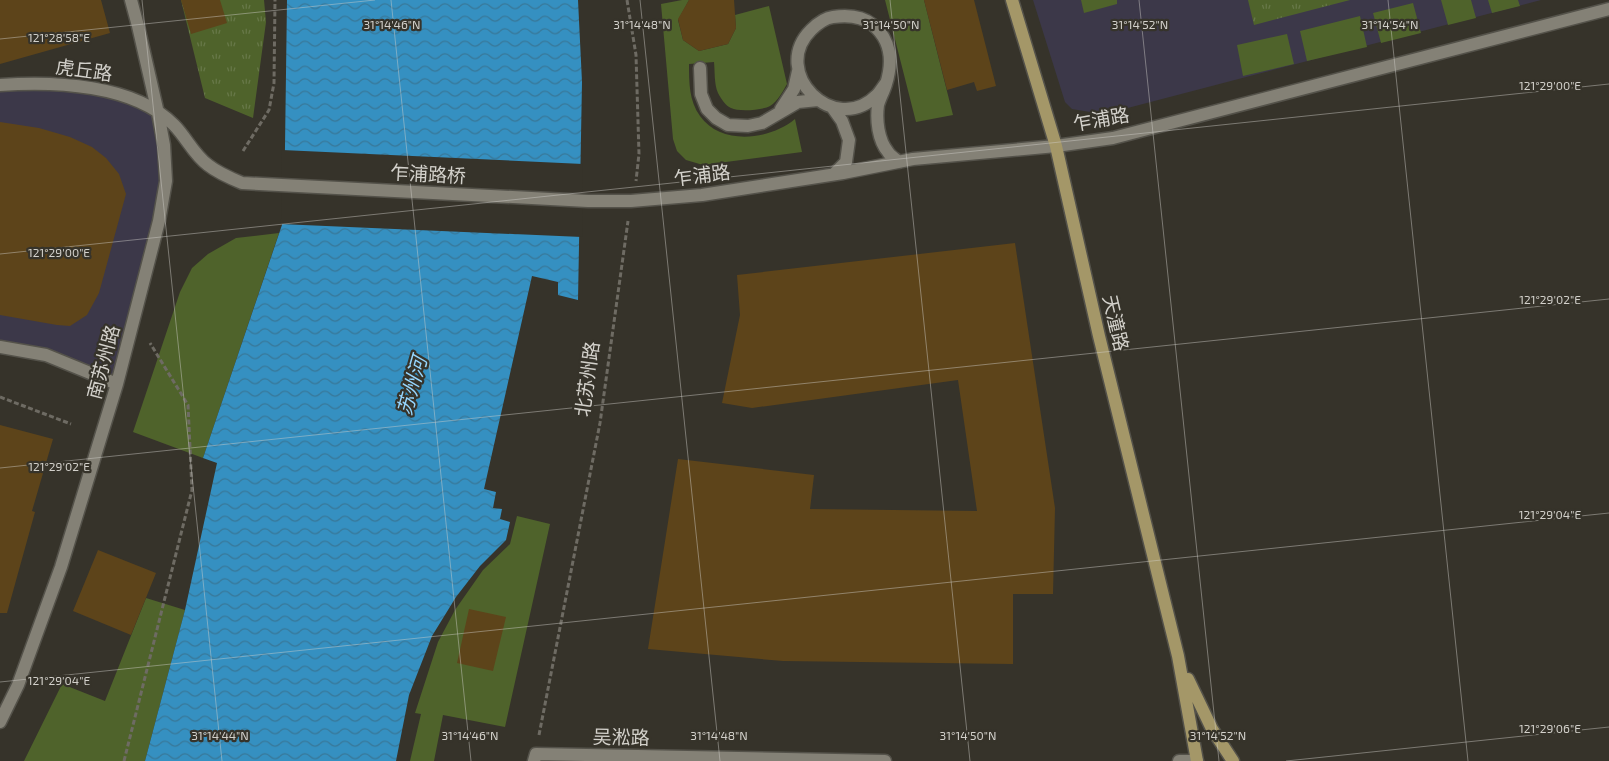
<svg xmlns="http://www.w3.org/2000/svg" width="1609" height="761" font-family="'Exo 2','Noto Sans SC',sans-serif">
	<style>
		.commercial { fill: #3c3849 }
		.green { fill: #4f632b }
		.park { fill: url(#park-tufts) }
		.water { fill: url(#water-waves) }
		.pier { fill: #36332a }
		.building { fill: #5d441a }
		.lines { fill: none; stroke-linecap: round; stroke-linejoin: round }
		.minor-casing { stroke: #54524a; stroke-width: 15 }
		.major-casing { stroke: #54524a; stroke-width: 15 }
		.path { stroke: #6e6b63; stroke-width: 3; stroke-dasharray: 5 2.5; stroke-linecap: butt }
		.minor { stroke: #848176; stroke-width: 12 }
		.major { stroke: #a49768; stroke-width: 12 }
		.ticks { fill: none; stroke: #d3d1cb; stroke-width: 1; stroke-opacity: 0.45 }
		.labels { text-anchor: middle; stroke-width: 4.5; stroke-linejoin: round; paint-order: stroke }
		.street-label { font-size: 19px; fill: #d3d1cb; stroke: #36332a }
		.water-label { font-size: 20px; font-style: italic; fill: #96d6fe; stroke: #36332a }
		.ticks-label { font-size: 12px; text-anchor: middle; fill: #d3d1cb; stroke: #36332a; stroke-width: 4.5; stroke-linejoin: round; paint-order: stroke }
	</style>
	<defs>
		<pattern id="park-tufts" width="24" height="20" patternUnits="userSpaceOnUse" patternTransform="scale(1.25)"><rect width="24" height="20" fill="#4f632b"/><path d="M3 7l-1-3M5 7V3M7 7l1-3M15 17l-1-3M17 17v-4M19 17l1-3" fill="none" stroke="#677848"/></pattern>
		<pattern id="water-waves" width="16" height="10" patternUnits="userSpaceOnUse" patternTransform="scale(1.25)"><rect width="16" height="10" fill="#3590c1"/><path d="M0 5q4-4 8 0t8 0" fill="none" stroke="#387899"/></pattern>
	</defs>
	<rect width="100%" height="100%" fill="#36332a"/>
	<!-- commercial -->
	<path class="commercial" d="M 1033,0 L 1541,0 L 1120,110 L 1108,113 L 1096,113 L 1072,109 L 1065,102 Z
		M 68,84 L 158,113 L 166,181 L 117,384 L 46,355 L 0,347 L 0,85 Z"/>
	<!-- green -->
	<path class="green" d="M 682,0 L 689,0 L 678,20 L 683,40 L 699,51 L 728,44 L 736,28 L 735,15 L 769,6 L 787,84 C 783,91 778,101 770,106 C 763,110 739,112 731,108 C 726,106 721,99 718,93 C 714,84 715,72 714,62 L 689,64 C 689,82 689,101 700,116 C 721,146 770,140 795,119 L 802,152 L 703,165 L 686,160 L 677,151 L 673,139 L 661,4 Z
		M 885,0 L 924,0 L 953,115 L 916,122 Z
		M 1081,0 L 1117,0 L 1117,4 L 1084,13 Z
		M 1441,0 L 1471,0 L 1476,18 L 1448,25 Z
		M 1488,0 L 1518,0 L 1520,6 L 1492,13 Z
		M 1413,3 L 1421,33 L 1381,43 L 1373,13 Z
		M 1360,16 L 1367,47 L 1307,61 L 1300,31 Z
		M 1287,34 L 1294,64 L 1243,76 L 1237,45 Z
		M 279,233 L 203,458 L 133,432 L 180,292 L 192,268 L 208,254 L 236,238 Z
		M 517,516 L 550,524 L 505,727 L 443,715 L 434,761 L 410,761 L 421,714 L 415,713 L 438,642 L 455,610 L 483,570 L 510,544 Z
		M 146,598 L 185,610 L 145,761 L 24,761 L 62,684 L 105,701 Z"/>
	<!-- park -->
	<path class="park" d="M 181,0 L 264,0 L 266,22 L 253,118 L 205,98 Z
		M 1248,0 L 1350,0 L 1254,25 Z"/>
	<!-- water -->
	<path class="water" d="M 287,0 L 578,0 L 582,82 L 578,300 L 558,295 L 558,282 L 532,276 L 484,489 L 496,492 L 493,508 L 502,509 L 500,519 L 510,522 L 506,540 L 480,566 L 456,597 L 432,636 L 409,695 L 396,761 L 145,761 L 185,610 L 217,463 L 203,458 L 284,219 Z"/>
	<!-- pier -->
	<path class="pier" d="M 282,150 L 583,164 L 582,237 L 280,224 L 281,219 Z"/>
	<!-- building -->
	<path class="building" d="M 0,0 L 101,0 L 110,33 L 0,64 Z
		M 181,0 L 220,0 L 227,23 L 191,34 Z
		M 689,0 L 734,0 L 736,28 L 728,44 L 699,51 L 683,40 L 678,19 Z
		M 924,0 L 974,0 L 996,86 L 977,91 L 974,82 L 947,90 Z
		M 0,122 L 39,128 L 70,137 L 92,147 L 106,158 L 119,174 L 126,194 L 99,293 L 87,315 L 70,326 L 57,325 L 0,315 Z
		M 1015,243 L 1055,508 L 1053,594 L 1013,594 L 1013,664 L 783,661 L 648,649 L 678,459 L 814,475 L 810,509 L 977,511 L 958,380 L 752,408 L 722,403 L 740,315 L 737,275 Z
		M 0,425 L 53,439 L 32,511 L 35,512 L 7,613 L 0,613 Z
		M 98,550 L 156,573 L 131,635 L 73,611 Z
		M 469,609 L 506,617 L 493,671 L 457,663 Z"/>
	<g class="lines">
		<!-- minor casing -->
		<g class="minor-casing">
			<path id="minor" d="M 700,68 L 701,94 L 707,109 L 716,118 L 728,125 L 748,126 L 762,123 L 798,102 L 818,100
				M 886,83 C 883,87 880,92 877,95 C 834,138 769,72 811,30 C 817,24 825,18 833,17 C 847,15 862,16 873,25 C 891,40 893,62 886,84 C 884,91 880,98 878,105 C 876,120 878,140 888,152 C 890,156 896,159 899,162
				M 0,85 C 53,81 134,84 174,125 C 186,137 194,155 208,165 C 218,173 230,178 242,183 L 588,201 L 631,201 L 702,195 L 843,173 L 913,159 L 1056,146 L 1113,138 L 1609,9
				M 832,107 L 842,121 L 849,140 L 846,162 L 834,174
				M 781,109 L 794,89 L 798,71
				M 0,347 L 46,355 L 117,384
				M 0,722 L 18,685 L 61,567 L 117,384 L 159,221 L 166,181 L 164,145 L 158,113 L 138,26 L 131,0
				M 534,761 L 536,754 L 885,761
				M 1179,761 L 1197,761"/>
		</g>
		<!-- major casing -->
		<g class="major-casing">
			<path id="major" d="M 1012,0 L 1056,146 L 1099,336 L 1178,656 L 1197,761
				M 1188,679 L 1212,729 L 1233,761"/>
		</g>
		<!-- path -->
		<path class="path" d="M 627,0 L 636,55 L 639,154 L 636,181
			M 243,151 L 269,110 L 274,83 L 275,0
			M 0,397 L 71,424
			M 539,735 L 600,423 L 628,221
			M 124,761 L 192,490 L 188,405 L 150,343"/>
		<!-- minor -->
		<use href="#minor" class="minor"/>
		<!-- major -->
		<use href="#major" class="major"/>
	</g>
	<!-- ticks -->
	<path class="ticks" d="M 142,0 L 222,761M 391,0 L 471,761M 640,0 L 720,761M 890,0 L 970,761M 1139,0 L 1219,761M 1388,0 L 1468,761M 0,39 L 375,0M 0,254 L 1609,84M 0,468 L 1609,299M 0,682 L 1609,513M 1286,761 L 1609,727"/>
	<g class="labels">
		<!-- street labels -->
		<g class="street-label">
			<text transform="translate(84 70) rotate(8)" y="7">虎丘路</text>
			<text transform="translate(1101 119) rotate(-10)" y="7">乍浦路</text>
			<text transform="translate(428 174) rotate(3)" y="7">乍浦路桥</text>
			<text transform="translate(702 175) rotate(-7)" y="7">乍浦路</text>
			<text transform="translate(1116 323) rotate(77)" y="7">天潼路</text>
			<text transform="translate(103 362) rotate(-75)" y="7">南苏州路</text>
			<text transform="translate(587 379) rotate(-82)" y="7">北苏州路</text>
			<text transform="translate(621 737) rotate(1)" y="7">吴淞路</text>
		</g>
		<!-- water labels -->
		<g class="water-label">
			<text transform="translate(412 386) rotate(-74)" y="7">苏州河</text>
		</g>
	</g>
	<g class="ticks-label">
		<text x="392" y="29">31°14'46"N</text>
		<text x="642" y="29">31°14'48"N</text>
		<text x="891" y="29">31°14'50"N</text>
		<text x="1140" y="29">31°14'52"N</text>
		<text x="1390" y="29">31°14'54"N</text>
		<text x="59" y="42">121°28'58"E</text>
		<text x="1550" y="90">121°29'00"E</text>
		<text x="59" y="257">121°29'00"E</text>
		<text x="1550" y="304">121°29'02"E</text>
		<text x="59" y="471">121°29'02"E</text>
		<text x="1550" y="519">121°29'04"E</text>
		<text x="59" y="685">121°29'04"E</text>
		<text x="1550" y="733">121°29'06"E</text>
		<text x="220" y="740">31°14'44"N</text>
		<text x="470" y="740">31°14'46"N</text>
		<text x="719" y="740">31°14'48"N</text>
		<text x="968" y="740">31°14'50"N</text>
		<text x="1218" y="740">31°14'52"N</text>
	</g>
</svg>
